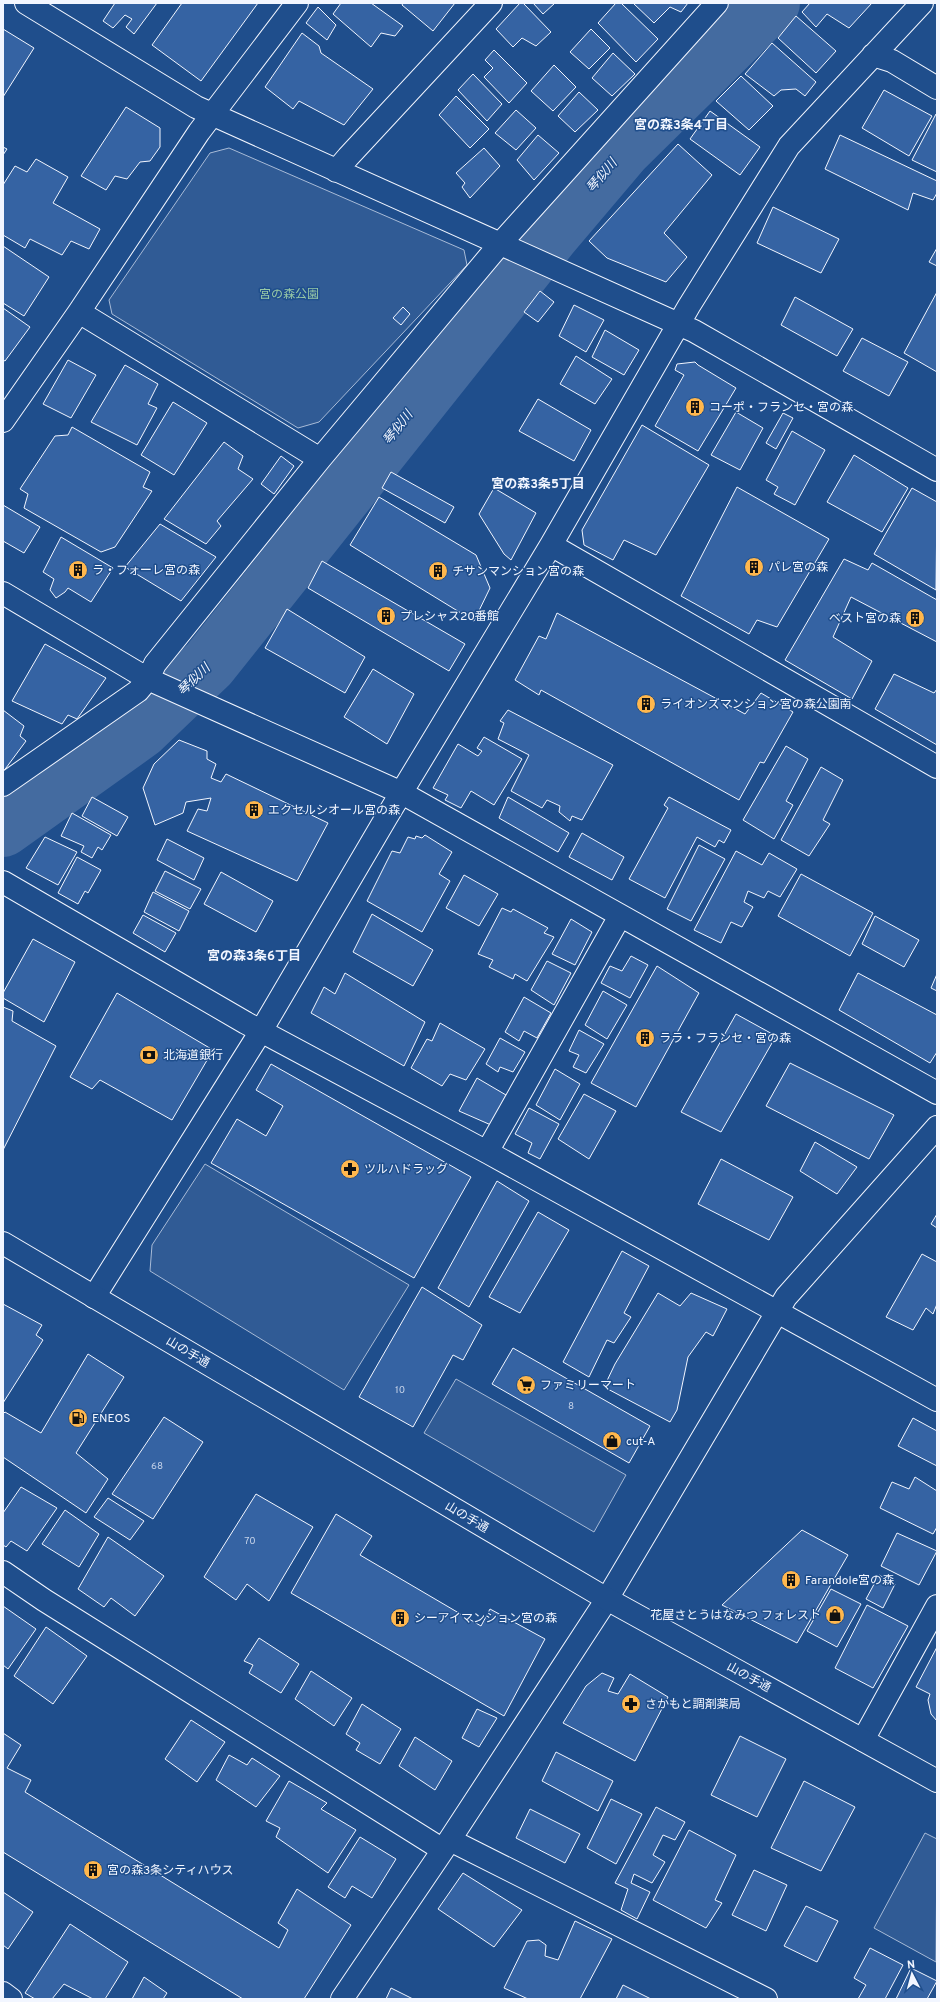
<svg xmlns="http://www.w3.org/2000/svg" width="940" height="2002" font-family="Overpass,'Noto Sans JP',sans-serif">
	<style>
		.built { fill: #305b95; stroke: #a8bbd7 }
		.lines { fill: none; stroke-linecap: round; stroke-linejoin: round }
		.river { stroke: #446ba0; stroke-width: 58 }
		.building { fill: #3563a3; stroke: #f2f6ff }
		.minor-casing { stroke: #f2f6ff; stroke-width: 24 }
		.major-casing { stroke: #f2f6ff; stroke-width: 24 }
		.minor { stroke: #1f4e8c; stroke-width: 22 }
		.major { stroke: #1f4e8c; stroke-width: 22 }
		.labels { text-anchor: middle; stroke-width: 3; stroke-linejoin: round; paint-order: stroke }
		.number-label { font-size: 10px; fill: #c3d1e8 }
		.park-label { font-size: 12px; fill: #97c8a6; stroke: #1f4e8c }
		.poi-label { font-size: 12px; fill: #f2f6ff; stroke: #1f4e8c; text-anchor: start }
		.street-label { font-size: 12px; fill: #f2f6ff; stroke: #1f4e8c }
		.neighbourhood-label { font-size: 13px; font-weight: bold; fill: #f2f6ff; stroke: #1f4e8c }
		.water-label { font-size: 13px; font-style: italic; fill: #f2f6ff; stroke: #1f4e8c }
	</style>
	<rect width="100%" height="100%" fill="#1f4e8c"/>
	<!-- built -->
	<path class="built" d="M 229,148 L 464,250 L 467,265 L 319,422 L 298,428 L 112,314 L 109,300 L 210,153 Z
		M 205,1164 L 409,1285 L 344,1390 L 150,1271 L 152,1245 Z
		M 456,1379 L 626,1475 L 594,1532 L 424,1433 Z
		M 925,1833 L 937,1839 L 936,1962 L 874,1928 Z"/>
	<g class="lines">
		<!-- river -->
		<path class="river" d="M 3,828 L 140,730 L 209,664 L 551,234 L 623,149 L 771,3"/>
	</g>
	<!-- building -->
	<path class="building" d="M 115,3 L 114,3 L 157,3 L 134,34 L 126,27 L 132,19 L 125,15 L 113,28 L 103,21 Z
		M 182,3 L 258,3 L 201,81 L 152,45 Z
		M 341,3 L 371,3 L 403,26 L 395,36 L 381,33 L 371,47 L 333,14 Z
		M 403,3 L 455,3 L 433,31 L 402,5 Z
		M 520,3 L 523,3 L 551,32 L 536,46 L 522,38 L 513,47 L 496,29 Z
		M 533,3 L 555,3 L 543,14 Z
		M 616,3 L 621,3 L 658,39 L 636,62 L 598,23 Z
		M 633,3 L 688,3 L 681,12 L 670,7 L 654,23 Z
		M 810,3 L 872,3 L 849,28 L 827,14 L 816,27 L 802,12 Z
		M 318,7 L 336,25 L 327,40 L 306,23 Z
		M 796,16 L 836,51 L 816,73 L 778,38 Z
		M 3,29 L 34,48 L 3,97 Z
		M 591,29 L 610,48 L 589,69 L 570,52 Z
		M 302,33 L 319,46 L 321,53 L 373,89 L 344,125 L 299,101 L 293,109 L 265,87 Z
		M 772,43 L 816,82 L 805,96 L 796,89 L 781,90 L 774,96 L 745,74 Z
		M 494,50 L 527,83 L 509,103 L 484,77 L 493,68 L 485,60 Z
		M 613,53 L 635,74 L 612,96 L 592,78 Z
		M 554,65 L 576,87 L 553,111 L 531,91 Z
		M 473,74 L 502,104 L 487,121 L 458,90 Z
		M 741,76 L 773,106 L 749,130 L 716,101 Z
		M 884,90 L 932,116 L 909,156 L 862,128 Z
		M 579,92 L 598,110 L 575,132 L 558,116 Z
		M 456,96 L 489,129 L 470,148 L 439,115 Z
		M 126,107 L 160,128 L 160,147 L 150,161 L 140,162 L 127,179 L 115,176 L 106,190 L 81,176 Z
		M 516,110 L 536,128 L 516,150 L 495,133 Z
		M 710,111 L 760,147 L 740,175 L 690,139 Z
		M 936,114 L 937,115 L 937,172 L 912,160 Z
		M 538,135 L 559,153 L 534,180 L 517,160 Z
		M 840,135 L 937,181 L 937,193 L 933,200 L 913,193 L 908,210 L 825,169 Z
		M 678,144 L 712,175 L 664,233 L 687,257 L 666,282 L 607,258 L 589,241 Z
		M 3,147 L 7,149 L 3,155 Z
		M 484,148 L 500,166 L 470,198 L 462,187 L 465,183 L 456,173 Z
		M 36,159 L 68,177 L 53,203 L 100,229 L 89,249 L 71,241 L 62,255 L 30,239 L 25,248 L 3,235 L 3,185 L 15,166 L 27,172 Z
		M 773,207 L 839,239 L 821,273 L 757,243 Z
		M 3,246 L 49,277 L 24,316 L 3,303 Z
		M 937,248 L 937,266 L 929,262 Z
		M 540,291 L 554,302 L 538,322 L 524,312 Z
		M 937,292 L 937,372 L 904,353 Z
		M 795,297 L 853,329 L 837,356 L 781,325 Z
		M 574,305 L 604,320 L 586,352 L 559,336 Z
		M 403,307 L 410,314 L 401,325 L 393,318 Z
		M 3,308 L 30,327 L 5,361 L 3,360 Z
		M 605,330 L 639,350 L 624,375 L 592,357 Z
		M 862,338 L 908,362 L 889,396 L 843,371 Z
		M 576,356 L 612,379 L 595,404 L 560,384 Z
		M 68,360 L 96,375 L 71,418 L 43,404 Z
		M 695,362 L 698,365 L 736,388 L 698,451 L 655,426 L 684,375 L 675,370 L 677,364 Z
		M 125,365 L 158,384 L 148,404 L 157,408 L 137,445 L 91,422 Z
		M 538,399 L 591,430 L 574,461 L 519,431 Z
		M 173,402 L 207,423 L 174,475 L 141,455 Z
		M 736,412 L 763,428 L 740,470 L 711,455 Z
		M 783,413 L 793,418 L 776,449 L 766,443 Z
		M 642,425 L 709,465 L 656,555 L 624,540 L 613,560 L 584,545 L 582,530 Z
		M 72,427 L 150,472 L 143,487 L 152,491 L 115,547 L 101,552 L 24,508 L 28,494 L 20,489 L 55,436 L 68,435 Z
		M 792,431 L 825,450 L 795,505 L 774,494 L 778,487 L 766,480 Z
		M 224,442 L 243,456 L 238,469 L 253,479 L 217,521 L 221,526 L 206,544 L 164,519 Z
		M 854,455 L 908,488 L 882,532 L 827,502 Z
		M 281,456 L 294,466 L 274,494 L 261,484 Z
		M 391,472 L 454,507 L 445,523 L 382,488 Z
		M 737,487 L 829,539 L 777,627 L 757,620 L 749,634 L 681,596 Z
		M 494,488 L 536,513 L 511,560 L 504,554 L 479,514 Z
		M 912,488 L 937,502 L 936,590 L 874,554 Z
		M 379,497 L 476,555 L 490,588 L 474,621 L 350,545 Z
		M 3,505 L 40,527 L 24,553 L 3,541 Z
		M 160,524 L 216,557 L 181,601 L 125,567 Z
		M 61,537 L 113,568 L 91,602 L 68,588 L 65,592 L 56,598 L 50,590 L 54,579 L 43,572 Z
		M 844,559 L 868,570 L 872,563 L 937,600 L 937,642 L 851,597 L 833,637 L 872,661 L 852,699 L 785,660 Z
		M 322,561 L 465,644 L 449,671 L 308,588 Z
		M 287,609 L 365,657 L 345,693 L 265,648 Z
		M 557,613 L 745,714 L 761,693 L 793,712 L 764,763 L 760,762 L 739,800 L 541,690 L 539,695 L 515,680 L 539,636 L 546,639 Z
		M 45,644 L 106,678 L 77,719 L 68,715 L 62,724 L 12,701 Z
		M 373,669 L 414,694 L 387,744 L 344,717 Z
		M 894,674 L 934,693 L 937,689 L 937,745 L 875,709 Z
		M 3,710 L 24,726 L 20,736 L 26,741 L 3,772 Z
		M 508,710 L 613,765 L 582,820 L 572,816 L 570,821 L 559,812 L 560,806 L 547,800 L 542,808 L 511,791 L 529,755 L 498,739 L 504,723 L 500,721 Z
		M 484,737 L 522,759 L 494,805 L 471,791 L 461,808 L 445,800 L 448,795 L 433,788 L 458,744 L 478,756 L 482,751 L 477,748 Z
		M 179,740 L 207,751 L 207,759 L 216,764 L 211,778 L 221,782 L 226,774 L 328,823 L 297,881 L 187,831 L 198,809 L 207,811 L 211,798 L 186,802 L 183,813 L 155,825 L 143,788 L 154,764 Z
		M 786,746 L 808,759 L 786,801 L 793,805 L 774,839 L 743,820 Z
		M 821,767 L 843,780 L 823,820 L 830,824 L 809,856 L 781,840 Z
		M 92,797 L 128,817 L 117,836 L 82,816 Z
		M 508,797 L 569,833 L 558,852 L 499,818 Z
		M 669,797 L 731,830 L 724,843 L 719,840 L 715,847 L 697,837 L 665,898 L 629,879 L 668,808 L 664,805 Z
		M 72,813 L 111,835 L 102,850 L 98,847 L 92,858 L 81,852 L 84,846 L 61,836 Z
		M 582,833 L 624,857 L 612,880 L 569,857 Z
		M 425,835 L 452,852 L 439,874 L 450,881 L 422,932 L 367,901 L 392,851 L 400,853 L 408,837 L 415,839 L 416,836 L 422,838 Z
		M 45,837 L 77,852 L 58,885 L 26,868 Z
		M 167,839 L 204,858 L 194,880 L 157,860 Z
		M 699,845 L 725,859 L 691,921 L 667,909 Z
		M 736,851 L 762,865 L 769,853 L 797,869 L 780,897 L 768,891 L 764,898 L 748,891 L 744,902 L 753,907 L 742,927 L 731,922 L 721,943 L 694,930 Z
		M 77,857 L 101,870 L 88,893 L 85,891 L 78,904 L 58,893 Z
		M 165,871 L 201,889 L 190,909 L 155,891 Z
		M 221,872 L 273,901 L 256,932 L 204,904 Z
		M 801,874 L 873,913 L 850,956 L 778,916 Z
		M 464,875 L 498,894 L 479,926 L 446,908 Z
		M 153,892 L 189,911 L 179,931 L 144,912 Z
		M 502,908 L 511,912 L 513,909 L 548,928 L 544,933 L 554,937 L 527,981 L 515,974 L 513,979 L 489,967 L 493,960 L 478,954 Z
		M 372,914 L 433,950 L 413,986 L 353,952 Z
		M 143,915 L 176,933 L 165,952 L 133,933 Z
		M 875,916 L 919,940 L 904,967 L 862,944 Z
		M 571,919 L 592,932 L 575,965 L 552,954 Z
		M 33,939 L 75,962 L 44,1022 L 3,998 L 3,993 Z
		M 631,956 L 648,965 L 630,998 L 601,983 L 610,966 L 622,971 Z
		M 547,961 L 571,973 L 554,1005 L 531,990 Z
		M 657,966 L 699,993 L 636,1107 L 591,1083 Z
		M 345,973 L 425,1022 L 404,1066 L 311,1013 L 324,987 L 335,994 Z
		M 858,973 L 937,1015 L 937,1052 L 930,1063 L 839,1010 Z
		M 937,974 L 937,991 L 931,988 Z
		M 603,991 L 627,1005 L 607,1039 L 585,1025 Z
		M 117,993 L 213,1050 L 172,1120 L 100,1080 L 92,1089 L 70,1077 Z
		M 524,997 L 551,1013 L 537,1038 L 524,1031 L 519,1041 L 505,1032 Z
		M 3,1007 L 13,1011 L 12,1021 L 56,1046 L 3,1150 Z
		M 736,1014 L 776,1036 L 721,1132 L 681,1112 Z
		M 440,1023 L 485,1049 L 466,1080 L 450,1074 L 442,1086 L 411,1068 L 427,1039 L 432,1041 Z
		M 579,1030 L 604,1044 L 586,1073 L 573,1067 L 579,1055 L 569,1051 Z
		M 500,1038 L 525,1052 L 513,1072 L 500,1067 L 498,1072 L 486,1064 Z
		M 790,1063 L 894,1115 L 869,1159 L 766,1106 Z
		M 271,1064 L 471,1177 L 414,1278 L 211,1163 L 237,1119 L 266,1136 L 283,1106 L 256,1090 Z
		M 555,1069 L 580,1084 L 560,1120 L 536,1105 Z
		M 477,1078 L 506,1095 L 491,1125 L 459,1111 Z
		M 584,1094 L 616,1111 L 589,1159 L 558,1139 Z
		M 529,1108 L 559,1124 L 540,1159 L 528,1153 L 532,1143 L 515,1134 Z
		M 815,1142 L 857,1167 L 837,1194 L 800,1171 Z
		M 721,1159 L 793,1197 L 769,1240 L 698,1204 Z
		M 497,1181 L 529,1201 L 469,1307 L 438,1288 Z
		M 538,1212 L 569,1230 L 520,1313 L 489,1297 Z
		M 937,1214 L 937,1228 L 931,1224 Z
		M 622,1251 L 649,1266 L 624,1313 L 631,1317 L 614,1343 L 607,1340 L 589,1377 L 563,1362 Z
		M 922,1254 L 937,1262 L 937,1304 L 933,1314 L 926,1308 L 913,1330 L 886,1317 Z
		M 422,1287 L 482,1325 L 463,1360 L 453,1355 L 413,1427 L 359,1397 Z
		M 658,1293 L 680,1306 L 691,1293 L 727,1309 L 713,1336 L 706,1332 L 688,1357 L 677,1410 L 670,1422 L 604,1387 L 615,1364 Z
		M 3,1304 L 42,1325 L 36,1335 L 43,1340 L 3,1403 Z
		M 513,1348 L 650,1426 L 629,1463 L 492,1384 Z
		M 88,1354 L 124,1377 L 76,1453 L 108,1479 L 86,1513 L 3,1457 L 3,1414 L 5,1412 L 41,1433 Z
		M 164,1417 L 203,1442 L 153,1519 L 112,1494 Z
		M 913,1418 L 937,1431 L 937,1466 L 898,1446 Z
		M 915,1477 L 937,1491 L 937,1527 L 933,1534 L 880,1508 L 892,1482 L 909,1489 Z
		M 21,1487 L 57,1508 L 27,1551 L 11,1541 L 6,1547 L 3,1545 L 3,1513 Z
		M 256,1494 L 313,1527 L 269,1601 L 247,1584 L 236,1600 L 204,1577 Z
		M 108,1498 L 144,1521 L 130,1540 L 94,1517 Z
		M 65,1510 L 99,1534 L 79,1567 L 42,1544 Z
		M 336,1514 L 372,1536 L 360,1555 L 481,1626 L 490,1609 L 545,1639 L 504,1716 L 291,1593 Z
		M 802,1530 L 848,1555 L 797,1643 L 722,1605 Z
		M 897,1533 L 937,1551 L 919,1585 L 881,1566 Z
		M 108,1537 L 164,1576 L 135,1616 L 111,1598 L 104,1607 L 78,1589 Z
		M 879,1575 L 895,1584 L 883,1608 L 866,1599 Z
		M 831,1589 L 861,1604 L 837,1647 L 807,1631 Z
		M 867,1605 L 908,1626 L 873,1688 L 835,1668 Z
		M 3,1606 L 36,1629 L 8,1669 L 3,1665 Z
		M 46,1627 L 87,1656 L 53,1704 L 14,1676 Z
		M 259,1638 L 299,1664 L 281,1693 L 249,1673 L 253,1665 L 244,1661 Z
		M 937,1647 L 937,1721 L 931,1714 L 928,1700 L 930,1694 L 916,1687 Z
		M 311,1671 L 352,1698 L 334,1726 L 295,1699 Z
		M 602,1673 L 614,1678 L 608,1691 L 618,1694 L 630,1674 L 668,1697 L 635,1761 L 563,1723 L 586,1686 Z
		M 362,1704 L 401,1729 L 380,1764 L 356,1750 L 360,1743 L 346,1734 Z
		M 477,1709 L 497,1718 L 479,1747 L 462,1738 Z
		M 191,1720 L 225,1742 L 197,1782 L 165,1759 Z
		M 3,1733 L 21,1745 L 7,1768 L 31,1780 L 25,1792 L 279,1948 L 288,1930 L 278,1923 L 297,1889 L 351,1925 L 304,1999 L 243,1999 L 3,1852 Z
		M 740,1736 L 786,1759 L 757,1817 L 711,1795 Z
		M 415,1737 L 452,1761 L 435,1790 L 399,1766 Z
		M 556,1752 L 613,1781 L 598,1811 L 542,1781 Z
		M 229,1755 L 247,1765 L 252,1758 L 280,1776 L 256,1807 L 216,1780 Z
		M 289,1781 L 327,1803 L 321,1809 L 356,1830 L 328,1873 L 276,1837 L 280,1828 L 266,1821 Z
		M 804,1781 L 855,1807 L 821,1871 L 771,1848 Z
		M 611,1799 L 642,1814 L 616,1864 L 587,1848 Z
		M 656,1807 L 685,1822 L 675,1840 L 663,1835 L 653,1855 L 665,1862 L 652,1883 L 634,1874 L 631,1883 L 650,1892 L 637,1919 L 621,1910 L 628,1889 L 615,1883 Z
		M 530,1809 L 580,1834 L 565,1863 L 516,1838 Z
		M 689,1830 L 736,1855 L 715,1900 L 722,1903 L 706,1928 L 653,1900 Z
		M 360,1837 L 396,1859 L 372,1898 L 352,1886 L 345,1898 L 328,1887 Z
		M 754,1870 L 787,1885 L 766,1931 L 732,1915 Z
		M 463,1873 L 522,1910 L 494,1947 L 438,1909 Z
		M 3,1892 L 33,1912 L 8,1949 L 3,1945 Z
		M 806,1906 L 838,1921 L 817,1962 L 784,1946 Z
		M 575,1921 L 612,1939 L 580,1999 L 528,1999 L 504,1988 L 527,1941 L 539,1940 L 546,1945 L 545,1956 L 558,1960 Z
		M 70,1924 L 128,1962 L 105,1999 L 93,1999 L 64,1984 L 52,1999 L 35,1999 L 25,1993 Z
		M 870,1948 L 903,1965 L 885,1999 L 858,1999 L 866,1985 L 854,1978 Z
		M 911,1968 L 937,1981 L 927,1999 L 896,1999 Z
		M 144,1977 L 167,1993 L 163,1999 L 132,1999 Z
		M 623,1985 L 651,1999 L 616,1999 Z
		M 391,1988 L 413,1999 L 386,1999 Z"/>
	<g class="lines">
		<!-- minor casing -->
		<g class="minor-casing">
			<path id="minor" d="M 26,3 L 196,107 L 694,331 L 937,470
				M 873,55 L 892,61 L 937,88
				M 336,171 L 348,157 L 491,3
				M 79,312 L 320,459
				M 3,421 L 79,312 L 199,132 L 297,3
				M 551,545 L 937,767
				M 3,593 L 148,679 L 402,793 L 937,1093
				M 3,785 L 138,691 L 148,679 L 155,664 L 320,459 L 500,244 L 717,3
				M 3,882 L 246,1023 L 487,1152 L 937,1400
				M 487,1152 L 620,916
				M 94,1297 L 261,1031 L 386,818 L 551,545 L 689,306 L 789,146 L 922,3
				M 3,1572 L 44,1600 L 443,1850
				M 863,1740 L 937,1606
				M 450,1840 L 766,1999
				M 3,1993 L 11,1999
				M 342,1999 L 443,1850 L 607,1599 L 786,1297 L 937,1127"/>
		</g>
		<!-- major casing -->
		<g class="major-casing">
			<path id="major" d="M 3,1243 L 607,1599 L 937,1781"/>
		</g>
		<!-- minor -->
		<use href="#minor" class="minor"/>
		<!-- major -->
		<use href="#major" class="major"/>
	</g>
	<!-- icons -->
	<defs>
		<g id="building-disc" transform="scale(1)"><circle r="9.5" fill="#ffb74d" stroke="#1f4e8c"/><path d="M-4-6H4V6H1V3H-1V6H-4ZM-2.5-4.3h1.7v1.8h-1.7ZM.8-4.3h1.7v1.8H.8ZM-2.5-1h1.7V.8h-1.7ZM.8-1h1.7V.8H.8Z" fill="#111"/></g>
		<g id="bank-disc" transform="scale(1)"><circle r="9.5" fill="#ffb74d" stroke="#1f4e8c"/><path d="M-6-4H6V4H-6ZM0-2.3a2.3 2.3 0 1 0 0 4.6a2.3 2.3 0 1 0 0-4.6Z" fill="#111"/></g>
		<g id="pharmacy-disc" transform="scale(1)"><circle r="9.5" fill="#ffb74d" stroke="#1f4e8c"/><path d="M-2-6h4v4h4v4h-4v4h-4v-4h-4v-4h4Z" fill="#111"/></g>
		<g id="supermarket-disc" transform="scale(1)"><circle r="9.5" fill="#ffb74d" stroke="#1f4e8c"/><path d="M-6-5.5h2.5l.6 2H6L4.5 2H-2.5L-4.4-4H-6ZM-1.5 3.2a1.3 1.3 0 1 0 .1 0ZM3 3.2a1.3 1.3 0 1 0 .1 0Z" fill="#111"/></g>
		<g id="fuel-disc" transform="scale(1)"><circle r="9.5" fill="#ffb74d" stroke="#1f4e8c"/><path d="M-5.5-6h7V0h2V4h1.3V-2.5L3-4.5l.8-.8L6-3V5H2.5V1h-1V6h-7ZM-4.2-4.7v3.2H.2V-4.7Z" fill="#111"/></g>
		<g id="shop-disc" transform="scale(1)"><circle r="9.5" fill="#ffb74d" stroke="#1f4e8c"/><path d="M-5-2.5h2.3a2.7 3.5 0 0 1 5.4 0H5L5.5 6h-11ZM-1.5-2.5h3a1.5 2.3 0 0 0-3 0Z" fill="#111"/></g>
	</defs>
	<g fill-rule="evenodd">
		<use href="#building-disc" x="695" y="407"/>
		<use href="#building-disc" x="754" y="567"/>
		<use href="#building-disc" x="78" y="570"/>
		<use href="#building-disc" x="438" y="571"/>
		<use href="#building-disc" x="386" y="616"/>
		<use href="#building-disc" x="915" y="618"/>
		<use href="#building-disc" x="646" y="704"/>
		<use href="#building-disc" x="254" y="810"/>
		<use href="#building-disc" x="645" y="1038"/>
		<use href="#bank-disc" x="149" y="1055"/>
		<use href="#pharmacy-disc" x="350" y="1169"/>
		<use href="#supermarket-disc" x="526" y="1385"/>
		<use href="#fuel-disc" x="78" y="1418"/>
		<use href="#shop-disc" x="612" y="1441"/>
		<use href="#building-disc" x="791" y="1580"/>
		<use href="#shop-disc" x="835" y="1615"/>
		<use href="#building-disc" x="400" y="1618"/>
		<use href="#pharmacy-disc" x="631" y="1704"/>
		<use href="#building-disc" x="93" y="1870"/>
	</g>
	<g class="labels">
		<!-- number labels -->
		<g class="number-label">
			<text x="400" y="1393">10</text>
			<text x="571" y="1409">8</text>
			<text x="157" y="1469">68</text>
			<text x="250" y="1544">70</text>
		</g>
		<!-- park labels -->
		<g class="park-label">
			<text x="289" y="298">宮の森公園</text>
		</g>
		<!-- poi labels -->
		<g class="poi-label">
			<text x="709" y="411">コーポ・フランセ・宮の森</text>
			<text x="768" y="571">パレ宮の森</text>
			<text x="92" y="574">ラ・フォーレ宮の森</text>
			<text x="452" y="575">チサンマンション宮の森</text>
			<text x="400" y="620">プレシャス20番館</text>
			<text x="901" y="622" text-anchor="end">ベスト宮の森</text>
			<text x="660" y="708">ライオンズマンション宮の森公園南</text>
			<text x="268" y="814">エクセルシオール宮の森</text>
			<text x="659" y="1042">ララ・フランセ・宮の森</text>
			<text x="163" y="1059">北海道銀行</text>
			<text x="364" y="1173">ツルハドラッグ</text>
			<text x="540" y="1389">ファミリーマート</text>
			<text x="92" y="1422">ENEOS</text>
			<text x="626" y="1445">cut-A</text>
			<text x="805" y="1584">Farandole宮の森</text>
			<text x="821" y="1619" text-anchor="end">花屋さとうはなみつ フォレスト</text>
			<text x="414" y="1622">シーアイマンション宮の森</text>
			<text x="645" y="1708">さかもと調剤薬局</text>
			<text x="107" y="1874">宮の森3条シティハウス</text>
		</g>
		<!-- street labels -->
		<g class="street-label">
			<text transform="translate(188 1352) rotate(31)" y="4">山の手通</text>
			<text transform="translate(467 1517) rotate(31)" y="4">山の手通</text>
			<text transform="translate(749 1677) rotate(29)" y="4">山の手通</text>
		</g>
		<!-- neighbourhood labels -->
		<g class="neighbourhood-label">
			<text x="681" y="129">宮の森3条4丁目</text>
			<text x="538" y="488">宮の森3条5丁目</text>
			<text x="254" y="960">宮の森3条6丁目</text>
		</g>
		<!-- water labels -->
		<g class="water-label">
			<text transform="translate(601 175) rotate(-50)" y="5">琴似川</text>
			<text transform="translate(397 427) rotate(-52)" y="5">琴似川</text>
			<text transform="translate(193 679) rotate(-44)" y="5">琴似川</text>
		</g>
	</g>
	<!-- border -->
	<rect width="940" height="2002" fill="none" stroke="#f2f6ff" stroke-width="8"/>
	<!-- north arrow -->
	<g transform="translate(912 1974) rotate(354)" stroke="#1f4e8c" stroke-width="3" paint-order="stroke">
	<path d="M0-3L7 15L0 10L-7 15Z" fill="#f2f6ff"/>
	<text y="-6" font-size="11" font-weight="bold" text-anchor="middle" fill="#f2f6ff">N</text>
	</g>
</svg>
